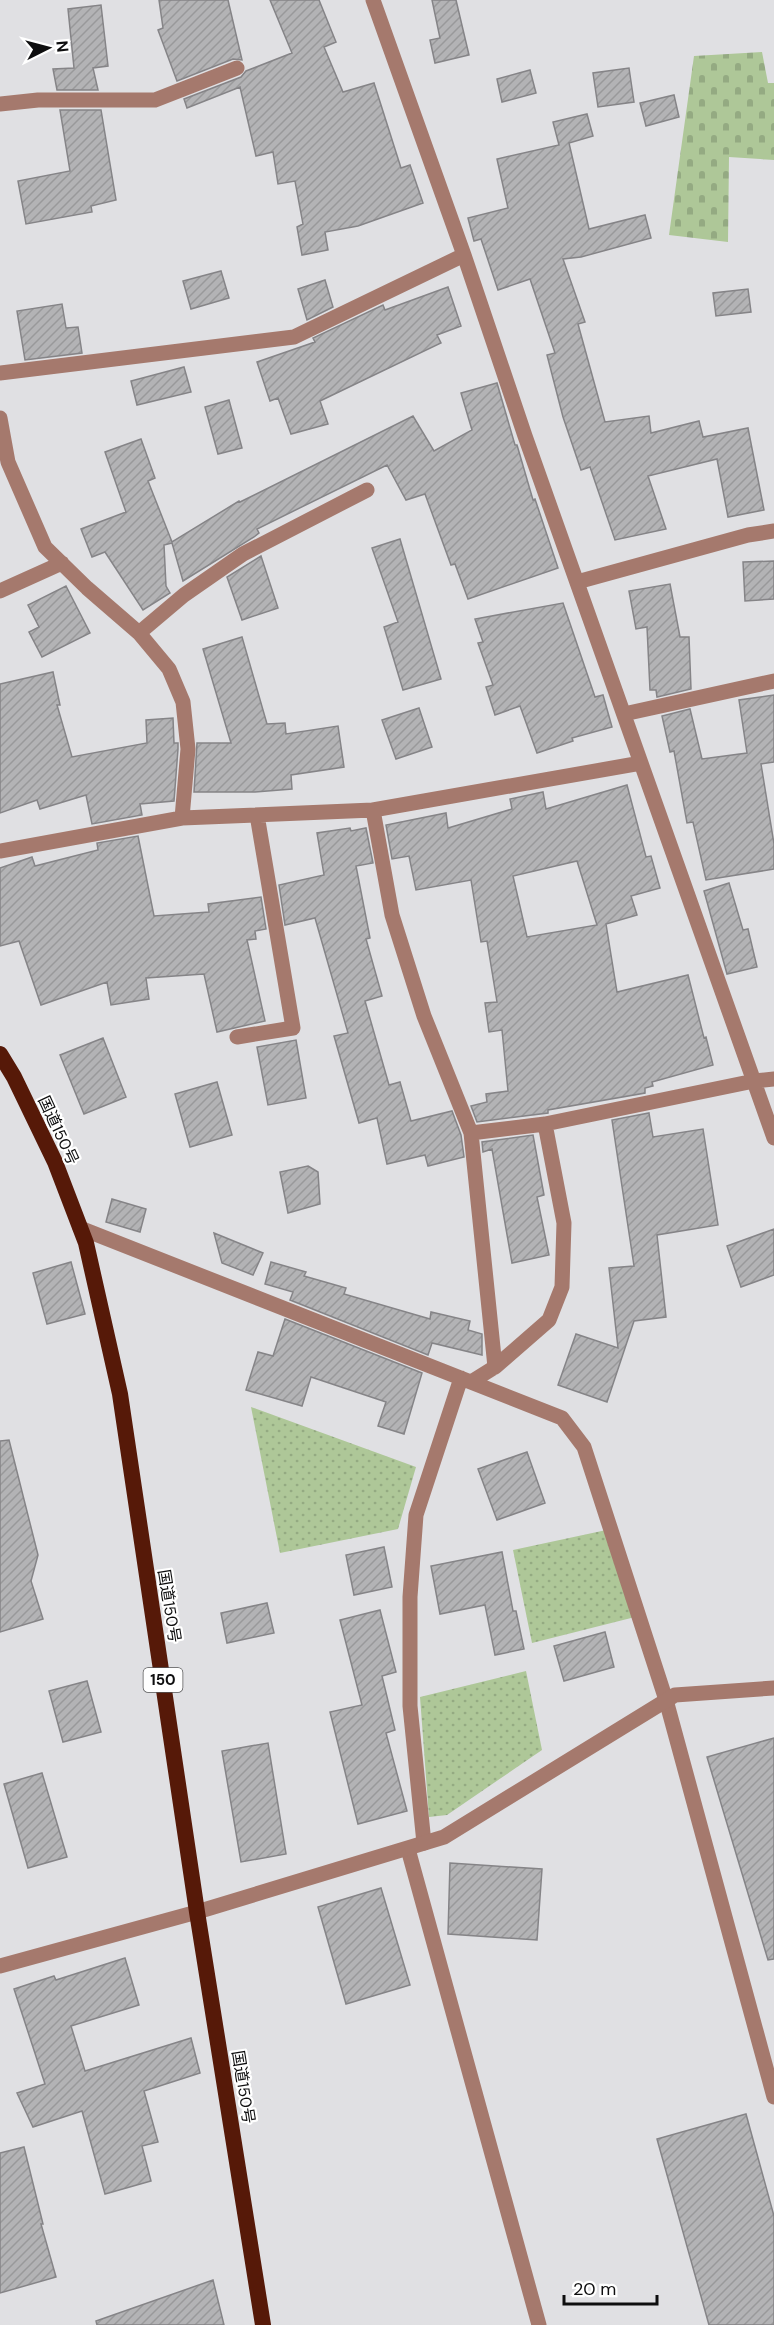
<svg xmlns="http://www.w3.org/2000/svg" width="774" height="2325" font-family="'DM Sans','Noto Sans JP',sans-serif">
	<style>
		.grass { fill: url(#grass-dots) }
		.cemetery { fill: url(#cemetery-stones) }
		.building { fill: url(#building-hatch); stroke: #858487; stroke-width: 1.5; fill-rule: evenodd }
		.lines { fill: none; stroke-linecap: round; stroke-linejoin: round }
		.minor { stroke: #a5796d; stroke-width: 15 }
		.tertiary { stroke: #a5796d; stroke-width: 15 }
		.trunk { stroke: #561908; stroke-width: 16 }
		.labels { text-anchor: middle; stroke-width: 4.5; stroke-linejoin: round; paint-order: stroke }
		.shield { fill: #fff; stroke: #565657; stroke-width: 1.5 }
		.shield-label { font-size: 15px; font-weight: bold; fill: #0e0e0f }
		.street-label { font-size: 16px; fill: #0e0e0f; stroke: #fff }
	</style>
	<defs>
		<pattern id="grass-dots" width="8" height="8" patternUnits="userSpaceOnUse" patternTransform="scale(1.5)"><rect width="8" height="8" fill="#aec798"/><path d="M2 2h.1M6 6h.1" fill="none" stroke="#94aa82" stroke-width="1.8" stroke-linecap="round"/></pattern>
		<pattern id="cemetery-stones" width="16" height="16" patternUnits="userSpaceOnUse" patternTransform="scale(1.5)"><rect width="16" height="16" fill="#aec798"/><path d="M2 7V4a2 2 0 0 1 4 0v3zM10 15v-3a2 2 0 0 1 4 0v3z" fill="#94aa82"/></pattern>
		<pattern id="building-hatch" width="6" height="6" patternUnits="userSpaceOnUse" patternTransform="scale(1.5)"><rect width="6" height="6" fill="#b3b3b5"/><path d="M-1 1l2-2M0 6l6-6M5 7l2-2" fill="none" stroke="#99999a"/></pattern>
	</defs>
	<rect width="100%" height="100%" fill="#e0e0e3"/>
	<!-- grass -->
	<path class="grass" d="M 251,1407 L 416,1467 L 398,1529 L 280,1553 Z
		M 611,1529 L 639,1616 L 532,1643 L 513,1550 Z
		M 526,1671 L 542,1750 L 447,1815 L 429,1817 L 420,1697 Z"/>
	<!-- cemetery -->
	<path class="cemetery" d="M 762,52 L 768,83 L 774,83 L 774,160 L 729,157 L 728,242 L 669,235 L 694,56 Z"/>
	<!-- building -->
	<path class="building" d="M 159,0 L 228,0 L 242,60 L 233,59 L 177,81 L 158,30 L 163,28 Z
		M 270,0 L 319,0 L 336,42 L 324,47 L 343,92 L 374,83 L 401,168 L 410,165 L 423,203 L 358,226 L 325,232 L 328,250 L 302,255 L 297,227 L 303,224 L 295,181 L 278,184 L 273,152 L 256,156 L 240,87 L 187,108 L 184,99 L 241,77 L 246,71 L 292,53 Z
		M 432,0 L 456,0 L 469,55 L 435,63 L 430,40 L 440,38 Z
		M 101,5 L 108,66 L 93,68 L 98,90 L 57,90 L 53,69 L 74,68 L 68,9 Z
		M 629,68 L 634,102 L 598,107 L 593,73 Z
		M 530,70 L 536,93 L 502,102 L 497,79 Z
		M 674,95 L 679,117 L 646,126 L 640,103 Z
		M 60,110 L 101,110 L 116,200 L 91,206 L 92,212 L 26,224 L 18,181 L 70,171 Z
		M 587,114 L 593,136 L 569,143 L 589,229 L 645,215 L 651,238 L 581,257 L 563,259 L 585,322 L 578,324 L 605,422 L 649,416 L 651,433 L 699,421 L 703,437 L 748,428 L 764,510 L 728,517 L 717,459 L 648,476 L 666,529 L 615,540 L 590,467 L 581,470 L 563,417 L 547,355 L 555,353 L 530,279 L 498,290 L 481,239 L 474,241 L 468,218 L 508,208 L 497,159 L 559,145 L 553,122 Z
		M 221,271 L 229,298 L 191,309 L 183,281 Z
		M 325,280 L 333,307 L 307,320 L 298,289 Z
		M 448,287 L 461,326 L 437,335 L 441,343 L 320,401 L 328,424 L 291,434 L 278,398 L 270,401 L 257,362 L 315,342 L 313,338 L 383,305 L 385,310 Z
		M 748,289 L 751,312 L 716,316 L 713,293 Z
		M 62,304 L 66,328 L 78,327 L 82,353 L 25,360 L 17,311 Z
		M 184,367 L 191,392 L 137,405 L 131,381 Z
		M 497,383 L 515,445 L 517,445 L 533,500 L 535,499 L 558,568 L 468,599 L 455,564 L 451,565 L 425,494 L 406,500 L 387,465 L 257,529 L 259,533 L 254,537 L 183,581 L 172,543 L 164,545 L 166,586 L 170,593 L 143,610 L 105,552 L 92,557 L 81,529 L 126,512 L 105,452 L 141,439 L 155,478 L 148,481 L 172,542 L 239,501 L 240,502 L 413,416 L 434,451 L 472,430 L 461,393 Z
		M 229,400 L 242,448 L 218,454 L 205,407 Z
		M 400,539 L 441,679 L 403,690 L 384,627 L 398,622 L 372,548 Z
		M 261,556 L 278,608 L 242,620 L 227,577 Z
		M 774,561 L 774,599 L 745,601 L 743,562 Z
		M 670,584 L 680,637 L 689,637 L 691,689 L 657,697 L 656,690 L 650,690 L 647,627 L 636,629 L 629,591 Z
		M 66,586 L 90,633 L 42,657 L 29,632 L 39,627 L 28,605 Z
		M 563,603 L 595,697 L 603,695 L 612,727 L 572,738 L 573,741 L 537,753 L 520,706 L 495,715 L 486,687 L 493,685 L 478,643 L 483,642 L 475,619 Z
		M 242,637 L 267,724 L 285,723 L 286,734 L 338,726 L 344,767 L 291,775 L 292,789 L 255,792 L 194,792 L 197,743 L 231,743 L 203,649 Z
		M 53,672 L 60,705 L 57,705 L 72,757 L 147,743 L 146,720 L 173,718 L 174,743 L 178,743 L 178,749 L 174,801 L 140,804 L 142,815 L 92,824 L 86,795 L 40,809 L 37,800 L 0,813 L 0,684 Z
		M 774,695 L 774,762 L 761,764 L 774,844 L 774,869 L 706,880 L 693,822 L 687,823 L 674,751 L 670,752 L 662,716 L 690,709 L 702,759 L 747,753 L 739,700 Z
		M 419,708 L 432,747 L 396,759 L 382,720 Z
		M 627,785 L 646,857 L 651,856 L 660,888 L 631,896 L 637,915 L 606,924 L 617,992 L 688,975 L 704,1038 L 706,1037 L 713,1065 L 652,1082 L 653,1086 L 645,1088 L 645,1093 L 548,1110 L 548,1113 L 477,1122 L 471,1106 L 487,1102 L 486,1094 L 508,1091 L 502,1030 L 489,1032 L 485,1003 L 497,1002 L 487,941 L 481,942 L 471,880 L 416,890 L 409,856 L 392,859 L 386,825 L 446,813 L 448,828 L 512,809 L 510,799 L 543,792 L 546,809 ZM 577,861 L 597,925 L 527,937 L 513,876 Z
		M 350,828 L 351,831 L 366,828 L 373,863 L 356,866 L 370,938 L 366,939 L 382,996 L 365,1001 L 389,1085 L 400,1082 L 411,1121 L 452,1111 L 461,1135 L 464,1157 L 428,1166 L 425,1155 L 387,1164 L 377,1118 L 359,1123 L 334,1036 L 348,1033 L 315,918 L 285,925 L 279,885 L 324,875 L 317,833 Z
		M 138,836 L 154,916 L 209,912 L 208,904 L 261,897 L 266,929 L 255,931 L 256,939 L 247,940 L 265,1021 L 217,1032 L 204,974 L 146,978 L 149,999 L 111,1005 L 107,982 L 41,1005 L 19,941 L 0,946 L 0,868 L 32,857 L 35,866 L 98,850 L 97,843 Z
		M 729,883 L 743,930 L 748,929 L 757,967 L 727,974 L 704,891 Z
		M 103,1038 L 126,1097 L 84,1114 L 60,1055 Z
		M 296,1040 L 306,1098 L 268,1105 L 257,1047 Z
		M 217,1082 L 232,1135 L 190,1147 L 175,1094 Z
		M 649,1113 L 653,1137 L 703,1129 L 718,1225 L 657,1235 L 666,1317 L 634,1321 L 607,1402 L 558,1385 L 576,1334 L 618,1348 L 609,1268 L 634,1266 L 612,1120 Z
		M 533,1135 L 544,1195 L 537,1197 L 549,1255 L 512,1263 L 492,1149 L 483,1152 L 482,1142 Z
		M 308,1166 L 318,1172 L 320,1204 L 288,1213 L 280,1172 Z
		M 112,1199 L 146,1209 L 140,1232 L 106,1222 Z
		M 774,1229 L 774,1275 L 741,1287 L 727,1246 Z
		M 214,1233 L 263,1253 L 253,1275 L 222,1263 Z
		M 71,1262 L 85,1314 L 47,1324 L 33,1273 Z
		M 271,1262 L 306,1272 L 304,1276 L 346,1288 L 344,1294 L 430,1319 L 431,1312 L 470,1321 L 468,1330 L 482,1334 L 482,1355 L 432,1343 L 428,1355 L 290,1300 L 293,1292 L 265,1284 Z
		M 285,1319 L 422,1373 L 404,1434 L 378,1426 L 386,1402 L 311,1377 L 302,1406 L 246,1390 L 258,1352 L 273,1356 Z
		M 9,1440 L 38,1555 L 31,1581 L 43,1619 L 0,1632 L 0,1441 Z
		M 527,1452 L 545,1503 L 497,1520 L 478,1469 Z
		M 384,1547 L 392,1587 L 354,1595 L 346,1555 Z
		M 502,1552 L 513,1611 L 516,1611 L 524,1649 L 495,1655 L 485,1605 L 440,1614 L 431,1566 Z
		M 267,1603 L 274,1633 L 227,1643 L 221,1613 Z
		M 380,1610 L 396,1672 L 382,1676 L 395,1730 L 386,1733 L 407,1811 L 358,1824 L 330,1712 L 362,1705 L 340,1620 Z
		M 605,1632 L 614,1667 L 564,1681 L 554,1646 Z
		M 87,1681 L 101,1732 L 63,1742 L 49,1691 Z
		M 774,1738 L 774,1959 L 768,1960 L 707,1757 Z
		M 268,1743 L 286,1854 L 241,1862 L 222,1751 Z
		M 42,1773 L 67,1857 L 28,1868 L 4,1784 Z
		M 450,1863 L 542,1869 L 537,1940 L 448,1934 Z
		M 381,1888 L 410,1985 L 346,2004 L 318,1907 Z
		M 125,1958 L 139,2005 L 71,2026 L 85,2071 L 191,2038 L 200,2073 L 144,2091 L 158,2142 L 142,2146 L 151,2181 L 105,2194 L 82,2111 L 33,2127 L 17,2093 L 45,2084 L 14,1989 L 54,1976 L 56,1980 Z
		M 746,2114 L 774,2216 L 774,2325 L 709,2325 L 657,2139 Z
		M 24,2147 L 43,2224 L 41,2224 L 56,2277 L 0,2293 L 0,2153 Z
		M 213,2280 L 224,2325 L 97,2325 L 96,2321 Z"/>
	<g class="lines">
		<!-- minor -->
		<path class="minor" d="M 373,0 L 464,255 L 525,436 L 774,1138
			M 0,104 L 38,100 L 155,100 L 237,68
			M 0,373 L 294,337 L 464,255
			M 0,418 L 8,462 L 45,547 L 87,588 L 139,633 L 169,669 L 183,702 L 188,749 L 182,818
			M 577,582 L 748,535 L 774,531
			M 0,591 L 62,563
			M 139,633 L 184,595 L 243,554 L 367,490
			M 624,714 L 774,681
			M 373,810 L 392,915 L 424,1016 L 471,1133 L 495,1367 L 471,1382
			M 0,851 L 182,818 L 373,810 L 641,763
			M 237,1037 L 293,1028 L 257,815
			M 471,1133 L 545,1124 L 754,1081 L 774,1079
			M 80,1228 L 562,1418 L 584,1447 L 666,1700 L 774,2097
			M 495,1367 L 549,1320 L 562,1287 L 564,1223 L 545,1124
			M 424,1843 L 410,1706 L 410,1597 L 416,1515 L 461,1378
			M 408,1849 L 539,2325
			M 0,1966 L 197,1912"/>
		<!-- tertiary -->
		<path class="tertiary" d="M 197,1912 L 444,1837 L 675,1695 L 774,1688"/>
		<!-- trunk -->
		<path class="trunk" d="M 0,1054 L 14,1077 L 55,1162 L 86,1243 L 120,1394 L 197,1912 L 263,2325"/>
	</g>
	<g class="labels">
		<!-- shield labels -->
		<rect class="shield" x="143.5" y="1668" width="39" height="24" rx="4.5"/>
		<g class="shield-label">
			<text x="163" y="1685">150</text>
		</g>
		<!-- street labels -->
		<g class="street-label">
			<text transform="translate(59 1130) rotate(65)" y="6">国道150号</text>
			<text transform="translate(170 1606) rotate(81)" y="6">国道150号</text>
			<text transform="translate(244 2087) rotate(81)" y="6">国道150号</text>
		</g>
	</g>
	<!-- north arrow -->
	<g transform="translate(48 48) rotate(84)" stroke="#ffffff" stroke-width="4.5" paint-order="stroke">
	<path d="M0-4.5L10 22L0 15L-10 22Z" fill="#0e0e0f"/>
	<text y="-9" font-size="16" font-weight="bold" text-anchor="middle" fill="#0e0e0f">N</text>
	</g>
	<!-- scale -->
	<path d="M564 2295v9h93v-9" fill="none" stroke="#0e0e0f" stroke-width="3"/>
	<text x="573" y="2295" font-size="18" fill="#0e0e0f" stroke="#ffffff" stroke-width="4.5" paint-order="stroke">20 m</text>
</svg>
